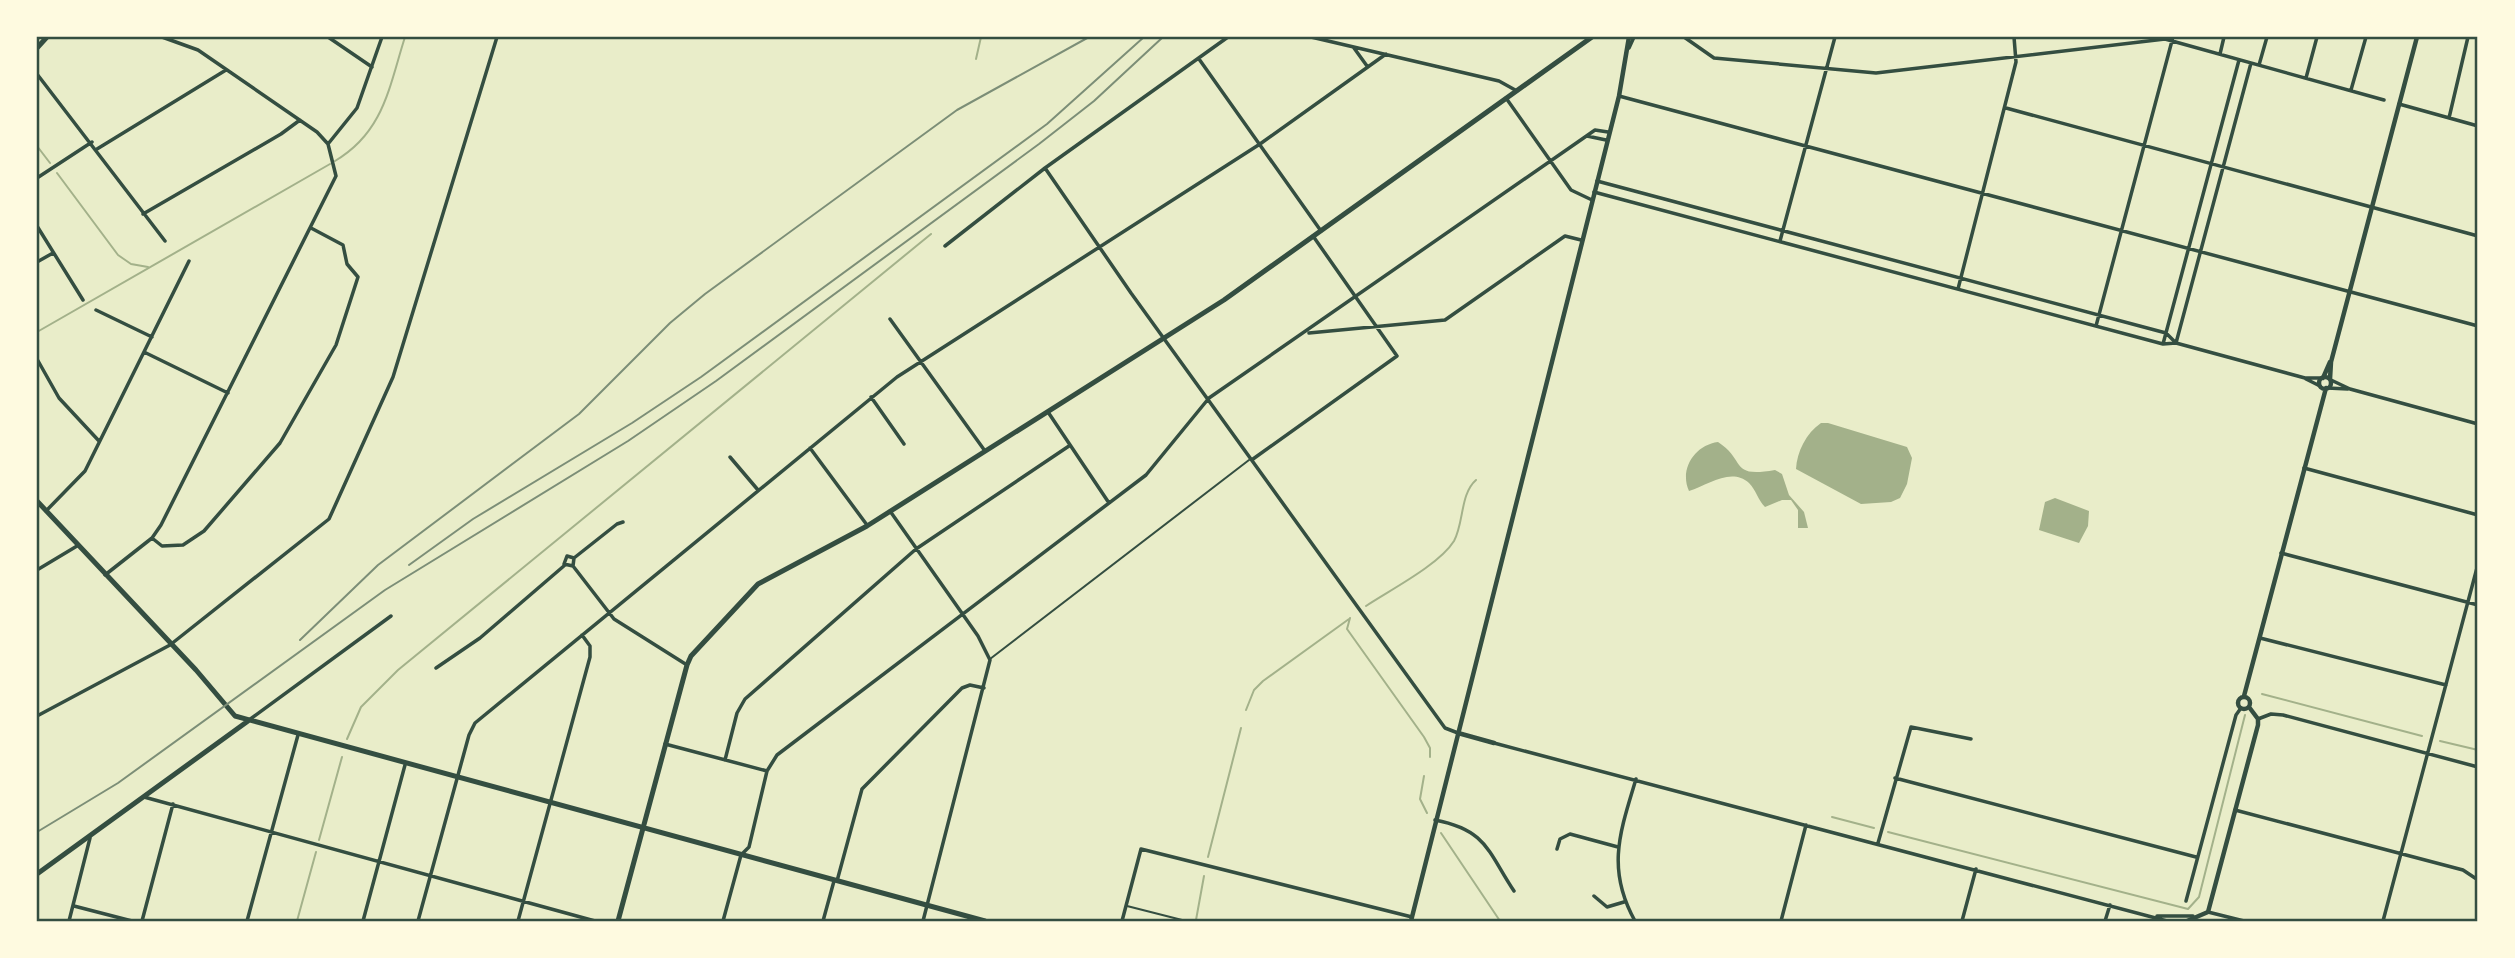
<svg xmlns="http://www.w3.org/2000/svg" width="2515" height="958" font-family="Bitter,serif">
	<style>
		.water { fill: #a3b18a }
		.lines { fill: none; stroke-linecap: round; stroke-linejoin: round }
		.stream { stroke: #a3b18a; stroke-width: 2 }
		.service { stroke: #344e41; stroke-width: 2 }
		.minor { stroke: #344e41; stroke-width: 3.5 }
		.tertiary { stroke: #344e41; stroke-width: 4.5 }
		.secondary { stroke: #344e41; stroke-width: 5 }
		.primary { stroke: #344e41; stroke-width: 5 }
		.rail { stroke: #7c8e77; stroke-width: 2 }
		.neatline { fill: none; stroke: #344e41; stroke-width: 2.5 }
	</style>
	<rect width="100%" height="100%" fill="#e9edc9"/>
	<!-- water -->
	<path class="water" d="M 1821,423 L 1828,423 L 1907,447 L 1912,458 L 1907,484 L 1900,498 L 1891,502 L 1861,504 L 1796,469 C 1797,452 1806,433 1821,423 Z
		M 1718,442 C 1747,461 1729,478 1775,470 L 1782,474 L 1789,495 L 1804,512 L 1808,528 L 1798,528 L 1798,510 L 1791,500 L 1782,500 L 1765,507 C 1758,500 1756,490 1749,483 C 1731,467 1708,485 1689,491 C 1679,469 1695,445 1718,442 Z
		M 2055,498 L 2089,511 L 2088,526 L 2079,543 L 2039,530 L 2045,502 Z"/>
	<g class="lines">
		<!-- stream -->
		<path class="stream" d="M 976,59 L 981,37
			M 37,146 L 50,163
			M 335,161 C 384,132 389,87 405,37
			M 57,173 L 118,255 L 131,264 L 148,267
			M 37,332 L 330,164
			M 1366,606 C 1390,590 1439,565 1454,541 C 1464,523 1460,494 1476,480
			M 1350,618 L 1347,629 L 1424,737 L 1430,748 L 1430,757
			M 2262,694 L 2422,736
			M 1246,710 L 1254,690 L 1263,681 L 1349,619
			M 347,739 L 361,707 L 398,670 L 931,234
			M 2440,741 L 2478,750
			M 1424,776 L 1420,799 L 1427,813
			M 1832,817 L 1874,828
			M 1888,832 L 2188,909 L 2199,897 L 2245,715
			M 1441,833 L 1500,921
			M 319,840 L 342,757
			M 1208,857 L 1241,728
			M 1196,920 L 1204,876
			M 297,921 L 316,852"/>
		<!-- service -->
		<path class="service" d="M 990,659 L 1249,460
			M 1127,906 L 1186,921"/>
		<!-- minor -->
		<path class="minor" d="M 328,37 L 372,67
			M 1311,37 L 1499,81 L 1517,91
			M 1684,37 L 1714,58 L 1876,73 L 2165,39 L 2384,100
			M 1354,48 L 1367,66
			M 1629,48 L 1634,37
			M 2220,54 L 2224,37
			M 1199,59 L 1321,231
			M 2259,65 L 2267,37
			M 37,74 L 165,241
			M 2306,78 L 2317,37
			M 2351,90 L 2366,37
			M 1619,96 L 2478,326
			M 1506,98 L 1571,190 L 1592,200
			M 2399,104 L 2478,126
			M 2006,108 L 2478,236
			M 2449,118 L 2468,37
			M 1587,136 L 1606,140
			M 328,144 L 357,108 L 382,37
			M 97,149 L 226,70
			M 1045,168 L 1131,293 L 1445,728 L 1458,733
			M 37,178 L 92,142
			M 1597,181 L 2166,333 L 2176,343
			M 1594,192 L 2163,344 L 2176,343 L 2305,378 L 2321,378
			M 143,214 L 281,134 L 300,120
			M 37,226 L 83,300
			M 1780,241 L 1835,37
			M 945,246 L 1045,168 L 1228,37
			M 37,262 L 53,253
			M 1958,289 L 2016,62 L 2014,37
			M 96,310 L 152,337
			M 890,319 L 985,451
			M 2096,326 L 2173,37
			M 1309,333 L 1445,320 L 1565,236 L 1581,240
			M 2176,343 L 2251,63
			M 2163,344 L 2239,60
			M 144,352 L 228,393
			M 37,359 L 59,398 L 99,441
			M 2306,379 L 2320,386
			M 2331,380 L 2350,389 L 2478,424
			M 2327,388 L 2348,389
			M 871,397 L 904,444
			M 1048,412 L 1109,503
			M 810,448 L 867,525
			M 730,457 L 758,490
			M 1253,459 L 1397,356 L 1313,236
			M 2304,468 L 2478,515
			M 46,511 L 85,471 L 189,261
			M 890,511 L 978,636 L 990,660 L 923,921
			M 152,538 L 162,546 L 183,545 L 204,531 L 280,443 L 336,345 L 358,277 L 347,264 L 343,245 L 311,228
			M 2281,553 L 2478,605
			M 574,558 L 567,556 L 564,564 L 573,566 L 574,558 L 617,524 L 623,522
			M 573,566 L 614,619 L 687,665
			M 37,570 L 77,546
			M 105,575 L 152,538 L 161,525 L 336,176 L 328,144 L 317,132 L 198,50 L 162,37
			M 2260,638 L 2446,685
			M 436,668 L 480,638 L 565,565
			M 37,716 L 170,645 L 329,519 L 393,377 L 497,37
			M 2258,719 L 2271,714 L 2283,715 L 2478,767
			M 249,720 L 391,616
			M 1494,743 L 2167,921
			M 665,744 L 767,771
			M 725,760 L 737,713 L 745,699 L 916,549 L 1069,446
			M 1895,778 L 2196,857
			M 144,797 L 595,921
			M 2235,810 L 2463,870 L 2478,880
			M 1435,820 C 1487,830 1488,852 1514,891
			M 1878,843 L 1911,727 L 1971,739
			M 1557,849 L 1560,839 L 1570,834 L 1618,847
			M 837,881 L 862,789 L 962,688 L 970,685 L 984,688
			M 1594,896 L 1607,907 L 1624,902
			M 2186,901 L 2236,715 L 2241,708
			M 74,906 L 132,921
			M 2208,912 L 2244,921
			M 2157,916 L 2193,916
			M 69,921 L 90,838
			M 142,921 L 173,804
			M 247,921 L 298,735
			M 363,921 L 405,765
			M 418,921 L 469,735 L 475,723 L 897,377 L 1260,144 L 1386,54
			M 518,921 L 590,657 L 590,646 L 582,635
			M 723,921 L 741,855 L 749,847 L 767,771 L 777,755 L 1146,475 L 1209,398 L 1585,137 L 1595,130 L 1608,132
			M 823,921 L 834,881
			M 1122,921 L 1141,849 L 1412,917
			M 1635,921 C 1606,869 1620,832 1636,779
			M 1781,921 L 1806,825
			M 1962,921 L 1976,869
			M 2105,921 L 2110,905
			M 2383,921 L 2478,564"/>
		<!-- tertiary -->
		<path class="tertiary" d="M2319 383a6 6 0 1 1 12 0a6 6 0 1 1-12 0Z
			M 2323,378 L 2330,362
			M 2330,379 L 2331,362 L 2417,37
			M 2244,696 L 2326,388
			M2238 703a6 6 0 1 1 12 0a6 6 0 1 1-12 0Z
			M 1458,733 L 1494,743
			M 1411,921 L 1619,96 L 1629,37
			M 2187,921 L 2208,912 L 2258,725 L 2258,719 L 2249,707"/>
		<!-- secondary -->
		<path class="secondary" d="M 37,501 L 196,670 L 235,716 L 985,921
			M 37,874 L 248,721
			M 618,921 L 687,665 L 691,656 L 758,584 L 867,526 L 1224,300 L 1592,37"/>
		<!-- primary -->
		<path class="primary" d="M 37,48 L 47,37"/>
		<!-- rail -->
		<path class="rail" d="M 409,565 L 473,519 L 632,423 L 701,377 L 1047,124 L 1144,37
			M 300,640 L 378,565 L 579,414 L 670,323 L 705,294 L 957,110 L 1089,37
			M 37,832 L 118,783 L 385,590 L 628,441 L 716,381 L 1039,144 L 1094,101 L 1163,37"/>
	</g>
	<!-- border -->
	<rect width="2515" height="958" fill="none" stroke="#fefae0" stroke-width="77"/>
	<rect x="38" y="38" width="2438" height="882" class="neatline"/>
</svg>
